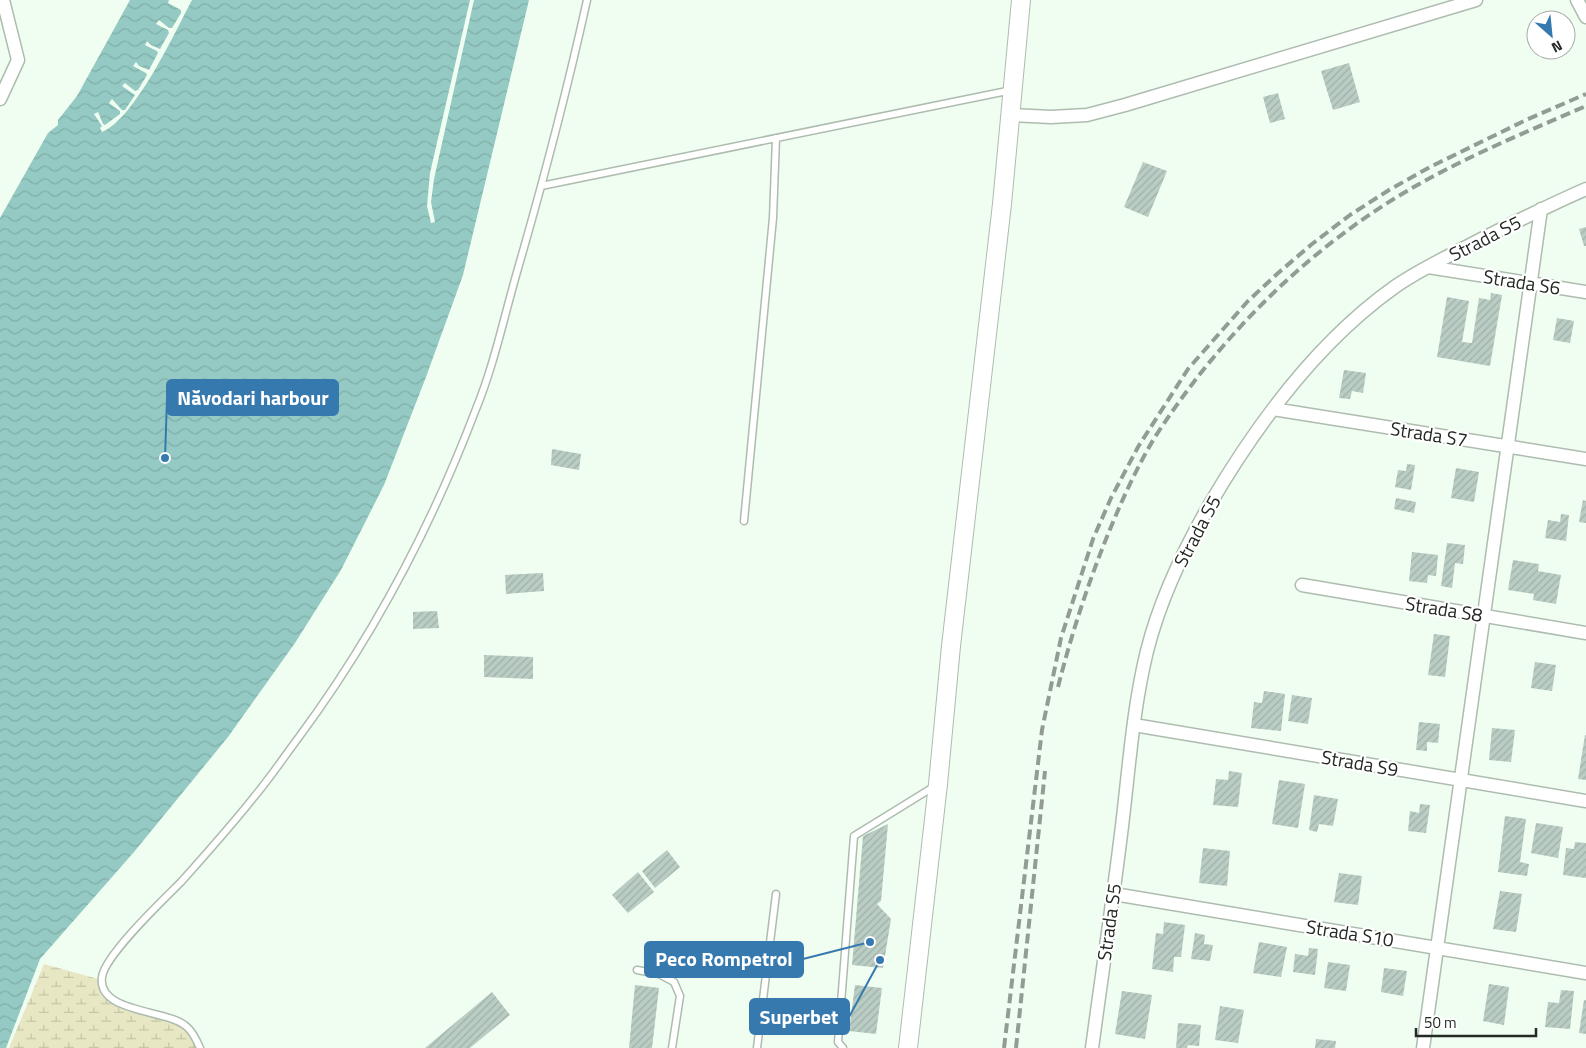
<svg xmlns="http://www.w3.org/2000/svg" width="1586" height="1048" font-family="'Titillium Web',sans-serif">
	<style>
		.wetland { fill: url(#wetland-marsh) }
		.water { fill: url(#water-waves) }
		.building { fill: url(#building-hatch) }
		.lines { fill: none; stroke-linecap: round; stroke-linejoin: round }
		.lane-casing { stroke: #aebcaf; stroke-width: 9 }
		.street-casing { stroke: #aebcaf; stroke-width: 15 }
		.secondary-casing { stroke: #aebcaf; stroke-width: 20 }
		.lane { stroke: #fff; stroke-width: 6 }
		.street { stroke: #fff; stroke-width: 12 }
		.secondary { stroke: #fff; stroke-width: 18 }
		.rail { stroke: #929c93; stroke-width: 4; stroke-dasharray: 10 5; stroke-linecap: butt }
		.labels { text-anchor: middle; stroke-width: 4.5; stroke-linejoin: round; paint-order: stroke }
		.street-label { font-size: 19px; fill: #242924; stroke: #fff }
		.leader { fill: none; stroke: #3679af; stroke-width: 2 }
		.callout-dot { fill: #3679af; stroke: #fff; stroke-width: 2 }
		.callout { fill: #3679af; stroke: #3679af; stroke-width: 2 }
		.callout-label { font-size: 20px; text-anchor: middle; font-weight: bold; fill: #fff }
	</style>
	<defs>
		<pattern id="wetland-marsh" width="20" height="14" patternUnits="userSpaceOnUse" patternTransform="scale(1.25)"><rect width="20" height="14" fill="#e7e7c3"/><path d="M1 5h8M5 5V1M11 12h8M15 12V8" fill="none" stroke="#c6c6a7"/></pattern>
		<pattern id="water-waves" width="16" height="10" patternUnits="userSpaceOnUse" patternTransform="scale(1.25)"><rect width="16" height="10" fill="#94cac3"/><path d="M0 5q4-4 8 0t8 0" fill="none" stroke="#7faea7"/></pattern>
		<pattern id="building-hatch" width="6" height="6" patternUnits="userSpaceOnUse" patternTransform="scale(1.25)"><rect width="6" height="6" fill="#bacdc4"/><path d="M-1 1l2-2M0 6l6-6M5 7l2-2" fill="none" stroke="#a0b0a8"/></pattern>
	</defs>
	<rect width="100%" height="100%" fill="#f0fef1"/>
	<!-- wetland -->
	<path class="wetland" d="M 44,964 L 102,980 L 114,1001 L 187,1026 L 200,1048 L 9,1048 Z"/>
	<!-- water -->
	<path class="water" d="M 130,0 L 169,0 L 168,3 L 181,10 L 181,13 L 172,28 L 169,28 L 159,20 L 156,24 L 168,30 L 169,33 L 160,49 L 151,45 L 147,41 L 145,45 L 157,51 L 158,53 L 149,70 L 139,66 L 136,62 L 133,66 L 146,73 L 147,75 L 138,90 L 135,91 L 125,83 L 122,86 L 135,95 L 125,110 L 122,110 L 112,99 L 109,103 L 120,111 L 120,114 L 105,125 L 103,124 L 98,112 L 94,114 L 102,126 L 100,128 L 102,132 C 135,119 175,32 192,0 L 470,0 L 430,173 L 427,206 L 431,223 L 435,222 L 431,202 L 434,179 L 474,0 L 529,0 L 463,275 L 426,377 L 384,485 L 341,570 L 295,643 L 228,737 L 134,852 L 40,959 L 6,1048 L 0,1048 L 0,218 L 48,133 L 58,125 L 58,120 L 77,96 Z"/>
	<!-- building -->
	<path class="building" d="M 1349,63 L 1360,102 L 1333,110 L 1321,71 Z
		M 1278,93 L 1285,119 L 1270,123 L 1263,97 Z
		M 1143,162 L 1167,171 L 1148,217 L 1124,207 Z
		M 1586,227 L 1586,246 L 1584,246 L 1579,229 Z
		M 1491,293 L 1502,295 L 1490,366 L 1437,357 L 1447,297 L 1469,301 L 1462,342 L 1472,343 L 1479,298 L 1490,300 Z
		M 1557,318 L 1574,321 L 1570,343 L 1553,340 Z
		M 1344,370 L 1366,373 L 1363,393 L 1352,391 L 1350,399 L 1339,398 Z
		M 552,449 L 581,454 L 579,470 L 551,465 Z
		M 1407,464 L 1415,465 L 1411,490 L 1395,487 L 1398,470 L 1406,471 Z
		M 1456,468 L 1479,472 L 1474,502 L 1451,498 Z
		M 1396,498 L 1416,502 L 1414,513 L 1394,509 Z
		M 1583,500 L 1586,501 L 1586,523 L 1579,522 Z
		M 1561,514 L 1569,515 L 1566,541 L 1545,538 L 1548,520 L 1560,522 Z
		M 1447,543 L 1465,545 L 1463,564 L 1455,563 L 1452,588 L 1441,586 Z
		M 1412,552 L 1438,555 L 1436,576 L 1428,575 L 1427,583 L 1409,581 Z
		M 1513,560 L 1539,564 L 1538,571 L 1561,575 L 1556,604 L 1533,600 L 1534,594 L 1508,590 Z
		M 543,573 L 544,591 L 506,594 L 505,575 Z
		M 437,611 L 439,628 L 413,629 L 413,612 Z
		M 1434,634 L 1450,636 L 1445,677 L 1428,675 Z
		M 484,655 L 533,657 L 533,679 L 484,677 Z
		M 1535,662 L 1556,665 L 1552,691 L 1531,688 Z
		M 1264,691 L 1285,694 L 1281,731 L 1251,728 L 1254,702 L 1262,703 Z
		M 1292,695 L 1312,698 L 1308,724 L 1288,721 Z
		M 1419,722 L 1440,724 L 1438,743 L 1427,742 L 1427,751 L 1416,750 Z
		M 1492,728 L 1515,730 L 1511,762 L 1489,760 Z
		M 1585,735 L 1586,735 L 1586,780 L 1578,779 Z
		M 1229,771 L 1242,773 L 1238,807 L 1213,805 L 1216,779 L 1228,780 Z
		M 1279,780 L 1305,784 L 1298,828 L 1272,824 Z
		M 1314,795 L 1338,799 L 1333,826 L 1319,824 L 1317,832 L 1309,830 Z
		M 1420,804 L 1430,805 L 1426,833 L 1408,831 L 1410,811 L 1419,813 Z
		M 1505,816 L 1526,819 L 1520,862 L 1529,864 L 1527,876 L 1498,872 Z
		M 1536,823 L 1563,827 L 1558,858 L 1531,853 Z
		M 888,824 L 881,901 L 877,904 L 891,919 L 883,968 L 852,965 L 863,836 Z
		M 1575,842 L 1586,843 L 1586,878 L 1563,875 L 1566,848 L 1574,849 Z
		M 1203,848 L 1230,851 L 1227,886 L 1199,883 Z
		M 667,850 L 680,867 L 655,888 L 642,871 Z
		M 638,872 L 654,892 L 628,913 L 612,895 Z
		M 1339,873 L 1362,876 L 1358,905 L 1334,902 Z
		M 1500,891 L 1522,894 L 1516,932 L 1493,929 Z
		M 1164,922 L 1185,925 L 1181,957 L 1174,957 L 1173,972 L 1152,969 L 1156,933 L 1163,934 Z
		M 1195,933 L 1205,935 L 1204,944 L 1213,945 L 1210,961 L 1191,959 Z
		M 1259,942 L 1287,947 L 1281,977 L 1253,973 Z
		M 1309,948 L 1318,949 L 1315,975 L 1293,972 L 1295,954 L 1308,956 Z
		M 1328,962 L 1350,965 L 1346,991 L 1324,988 Z
		M 1384,968 L 1407,971 L 1403,996 L 1381,992 Z
		M 1489,984 L 1509,987 L 1504,1025 L 1483,1021 Z
		M 635,985 L 659,988 L 652,1048 L 629,1048 Z
		M 855,985 L 882,988 L 876,1034 L 849,1031 Z
		M 1561,990 L 1574,991 L 1570,1029 L 1545,1027 L 1548,1002 L 1559,1003 Z
		M 1122,991 L 1152,995 L 1145,1039 L 1115,1034 Z
		M 492,992 L 510,1015 L 470,1048 L 425,1048 Z
		M 1584,1000 L 1586,1000 L 1586,1034 L 1579,1033 Z
		M 1220,1006 L 1244,1010 L 1238,1043 L 1215,1040 Z
		M 1178,1023 L 1201,1025 L 1199,1046 L 1188,1045 L 1187,1048 L 1176,1048 Z
		M 1316,1039 L 1336,1041 L 1335,1048 L 1315,1048 Z"/>
	<g class="lines">
		<!-- lane casing -->
		<g class="lane-casing">
			<path id="lane" d="M 541,186 L 1012,90
				M 744,521 L 773,218 L 776,138
				M 637,970 L 659,974 L 674,982 L 680,996 L 672,1048
				M 200,1048 C 197,1041 193,1032 187,1027 C 169,1009 97,1014 102,977 C 105,955 163,900 181,882 C 206,854 231,826 254,797 C 270,778 284,757 299,737 C 373,637 432,525 476,409 C 494,365 504,317 517,272 C 543,182 567,91 587,0
				M 757,1048 L 776,894
				M 843,1048 L 838,1042 L 854,836 L 935,786"/>
		</g>
		<!-- street casing -->
		<g class="street-casing">
			<path id="street" d="M 1577,0 L 1586,17
				M 0,99 L 18,60 L 3,0
				M 1011,115 L 1051,117 L 1087,115 L 1125,105 L 1476,0
				M 1428,267 L 1586,292
				M 1273,409 L 1586,459
				M 1302,585 L 1586,633
				M 1134,725 L 1586,801
				M 1114,894 L 1586,973
				M 1092,1048 C 1102,974 1113,900 1122,826 C 1129,768 1133,708 1147,651 C 1160,599 1183,551 1210,504 C 1258,422 1318,341 1396,286 C 1418,271 1442,259 1466,247 C 1505,227 1545,207 1586,189
				M 1423,1048 L 1541,209"/>
		</g>
		<!-- secondary casing -->
		<g class="secondary-casing">
			<path id="secondary" d="M 908,1048 L 938,784 L 951,646 L 1002,204 L 1021,0"/>
		</g>
		<!-- lane -->
		<use href="#lane" class="lane"/>
		<!-- street -->
		<use href="#street" class="street"/>
		<!-- secondary -->
		<use href="#secondary" class="secondary"/>
		<!-- rail -->
		<path class="rail" d="M 1058,687 C 1073,628 1092,571 1116,515 C 1127,489 1140,462 1155,437 C 1219,338 1305,251 1407,191 C 1463,158 1526,132 1586,106
			M 1004,1048 L 1042,730 L 1061,638 L 1093,539 L 1111,498 L 1138,447 L 1188,369 L 1248,301 L 1277,274 L 1312,244 L 1350,215 L 1389,190 L 1430,167 L 1526,120 L 1586,94
			M 1016,1048 L 1045,771"/>
	</g>
	<g class="labels">
		<!-- street labels -->
		<g class="street-label">
			<text transform="translate(1485 238) rotate(-27)" y="7">Strada S5</text>
			<text transform="translate(1522 282) rotate(9)" y="7">Strada S6</text>
			<text transform="translate(1429 434) rotate(9)" y="7">Strada S7</text>
			<text transform="translate(1197 531) rotate(-62)" y="7">Strada S5</text>
			<text transform="translate(1444 609) rotate(9)" y="7">Strada S8</text>
			<text transform="translate(1360 763) rotate(10)" y="7">Strada S9</text>
			<text transform="translate(1109 922) rotate(-82)" y="7">Strada S5</text>
			<text transform="translate(1350 933) rotate(9)" y="7">Strada S10</text>
		</g>
	</g>
	<!-- callouts -->
	<path class="leader" d="M165 458L167 398M870 942L803 959M880 960L849 1017"/>
	<g class="callout-dot">
		<circle cx="165" cy="458" r="5"/>
		<circle cx="870" cy="942" r="5"/>
		<circle cx="880" cy="960" r="5"/>
	</g>
	<g class="callout">
		<rect x="167" y="380" width="171" height="35" rx="5"/>
		<rect x="645" y="942" width="158" height="35" rx="5"/>
		<rect x="750" y="999" width="99" height="35" rx="5"/>
	</g>
	<g class="callout-label">
		<text x="253" y="405">Năvodari harbour</text>
		<text x="724" y="966">Peco Rompetrol</text>
		<text x="799" y="1024">Superbet</text>
	</g>
	<!-- north arrow -->
	<g transform="translate(1551 35) rotate(153)"><circle r="24" fill="#ffffff" stroke="#a7a9a7"/>
	<path d="M0-4L9 19L0 12L-9 19Z" fill="#3679af"/>
	<text y="-8" font-size="14" font-weight="bold" text-anchor="middle" fill="#242924">N</text>
	</g>
	<!-- scale -->
	<path d="M1416 1028v8h120v-8" fill="none" stroke="#242924" stroke-width="2.5"/>
	<text x="1424" y="1028" font-size="15" fill="#242924" stroke="#ffffff" stroke-width="4" paint-order="stroke">50 m</text>
</svg>
